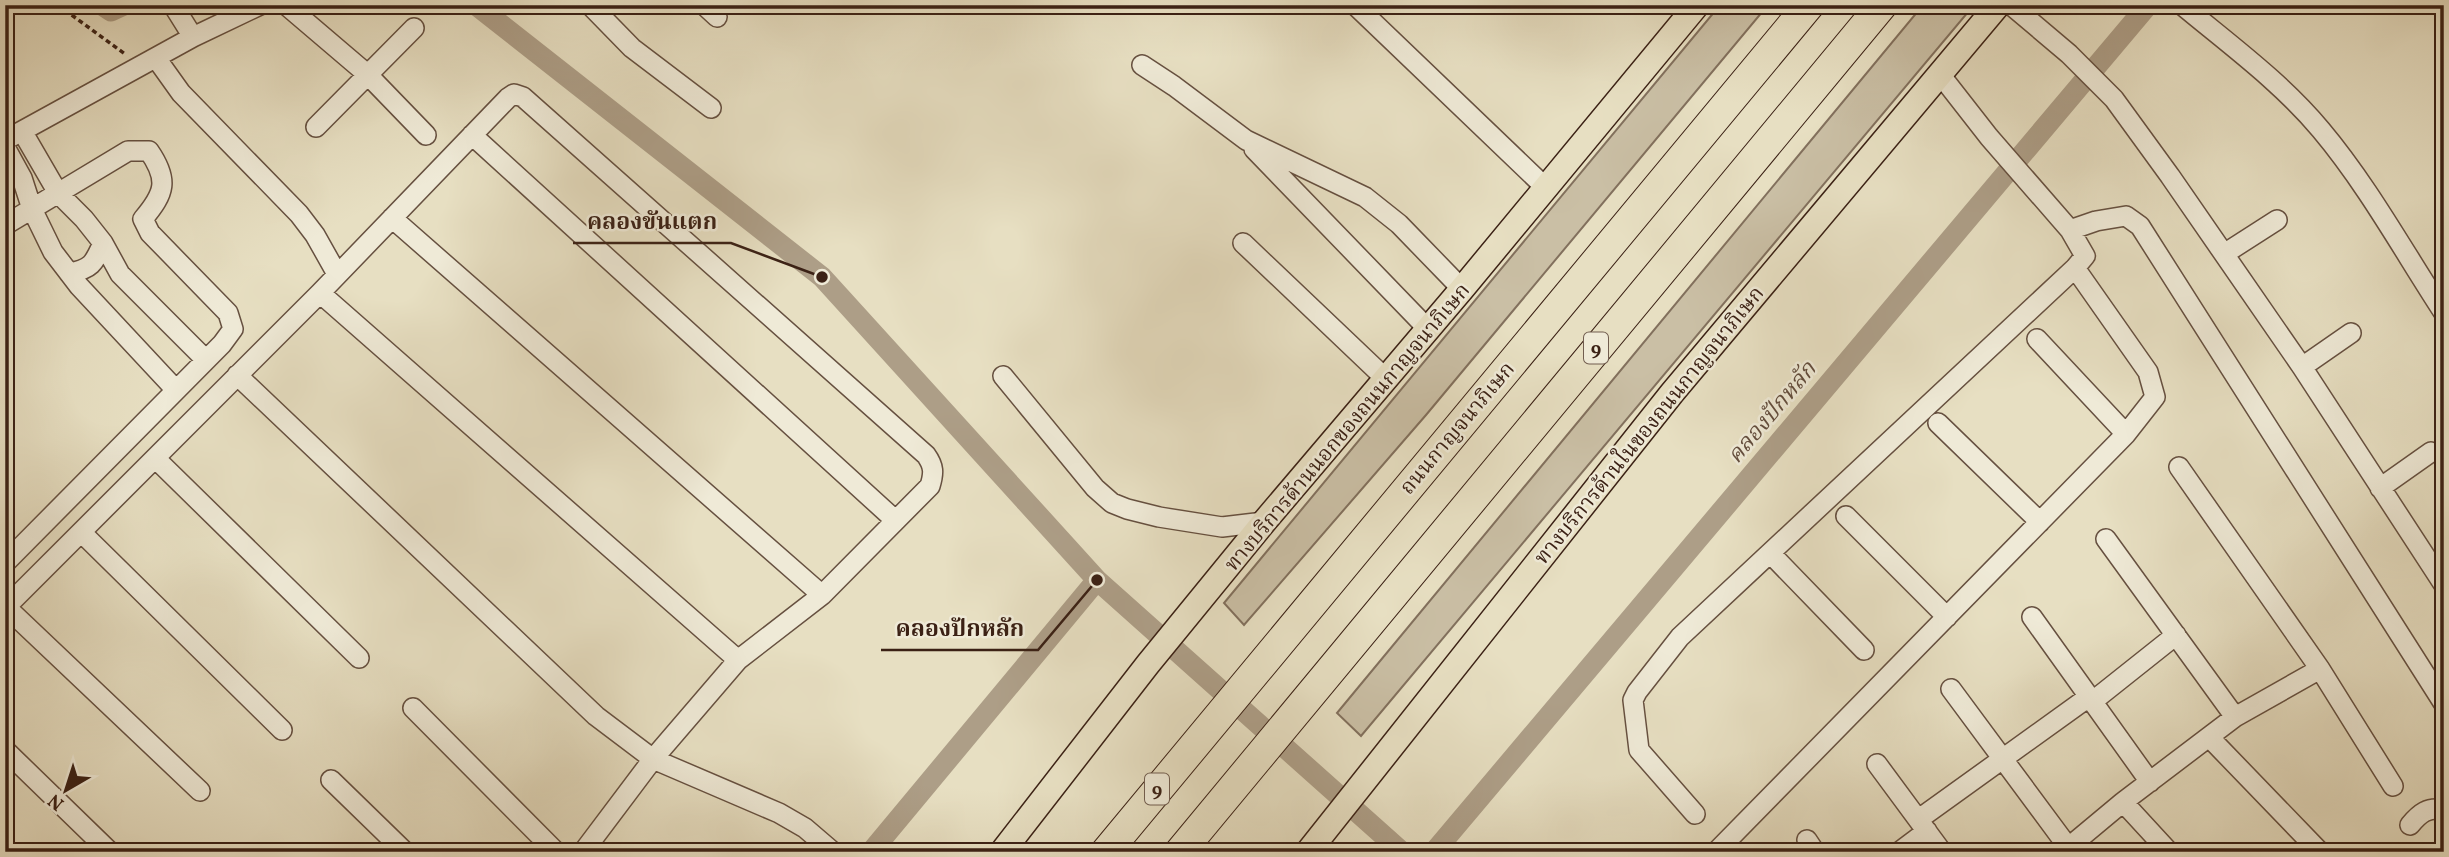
<svg xmlns="http://www.w3.org/2000/svg" width="2449" height="857" font-family="Vollkorn,'Noto Serif Thai',serif">
	<style>
		.green { fill: #cabfa5; stroke: #82705d; stroke-width: 2 }
		.lines { fill: none; stroke-linecap: round; stroke-linejoin: round }
		.canal { stroke: #ad9e87; stroke-width: 21 }
		.minor-casing { stroke: #665040; stroke-width: 22 }
		.major-casing { stroke: #3b2115; stroke-width: 27 }
		.highway-casing { stroke: #3b2115; stroke-width: 32 }
		.path { stroke: #3b2115; stroke-width: 3.5; stroke-dasharray: 5 3.5; stroke-linecap: butt }
		.minor { stroke: #efead7; stroke-width: 19 }
		.major { stroke: #e7dfc2; stroke-width: 24 }
		.highway { stroke: #e7dfc2; stroke-width: 30 }
		.labels { text-anchor: middle; stroke-width: 5; stroke-linejoin: round; paint-order: stroke }
		.shield { fill: #efead7; stroke: #715d4f; stroke-width: 2 }
		.shield-label { font-size: 19px; font-weight: bold; fill: #3b2115 }
		.street-label { font-size: 21px; fill: #3b2115; stroke: #efead7 }
		.water-label { font-size: 23px; font-style: italic; fill: #634d3d; stroke: #efead7 }
		.leader { fill: none; stroke: #3b2115; stroke-width: 2.5 }
		.callout-dot { fill: #3b2115; stroke: #efead7; stroke-width: 2.5 }
		.callout-label { font-size: 23px; text-anchor: middle; font-weight: bold; fill: #3b2115; stroke: #efead7; stroke-width: 5; stroke-linejoin: round; paint-order: stroke }
	</style>
	<rect width="100%" height="100%" fill="#e7dfc2"/>
	<filter id="stains"><feTurbulence type="fractalNoise" baseFrequency=".00286" numOctaves="4"/><feColorMatrix values="0 0 0 0 .2 0 0 0 0 .09 0 0 0 0 .02 0 0 0 .5 -.17"/></filter>
	<radialGradient id="worn" r=".72"><stop offset=".6" stop-color="#630" stop-opacity="0"/><stop offset="1" stop-color="#630" stop-opacity=".3"/></radialGradient>
	<!-- green -->
	<path class="green" d="M 1720,5 L 1768,5 L 1426,415 L 1244,625 L 1224,603 Z
		M 1923,5 L 1974,5 L 1361,736 L 1337,713 Z"/>
	<g class="lines">
		<!-- canal -->
		<path class="canal" d="M 102,5 L 111,11 L 124,5
			M 476,5 L 822,277 L 1097,580 L 1402,852
			M 871,852 L 1097,580
			M 1434,852 L 2148,5"/>
		<!-- minor casing -->
		<g class="minor-casing">
			<path id="minor" d="M 173,5 L 193,37
				M 286,5 L 367,74 L 426,135
				M 590,5 L 632,48 L 711,108
				M 704,5 L 717,17
				M 1355,5 L 1546,188
				M 2011,5 L 2069,54 L 2114,99 L 2170,176 L 2302,367 L 2444,585
				M 2182,5 C 2230,45 2281,82 2321,130 C 2368,186 2404,252 2444,313
				M 156,58 L 181,93 L 299,214 L 315,235 L 337,274
				M 1142,65 L 1174,86 L 1246,140 L 1365,197 L 1399,224 L 1462,289
				M 316,127 L 414,28
				M 22,131 L 58,193 L 84,219 L 103,243 L 120,274 L 206,360
				M 472,135 L 895,520
				M 11,137 L 193,37 L 260,5
				M 5,147 L 22,178 L 32,209 L 53,252 L 79,286 L 176,390
				M 1254,149 L 1428,329
				M 392,218 L 822,595
				M 5,225 L 128,151 L 149,151 C 169,180 165,193 143,219 L 150,233 L 228,313 L 233,329 L 222,344 L 5,563
				M 2070,230 L 2096,221 L 2126,216 L 2140,226 L 2444,704
				M 1243,243 L 1386,379
				M 2224,254 L 2277,220
				M 69,273 C 92,269 94,263 103,243
				M 320,293 L 738,660
				M 2037,339 L 2126,434
				M 2302,367 L 2351,333
				M 237,375 L 596,716 L 653,759 L 779,813 L 805,828 L 833,852
				M 1003,376 L 1095,488 L 1112,503 L 1127,509 L 1159,517 L 1222,527 L 1264,522
				M 1938,423 L 2040,522
				M 155,458 L 359,658
				M 2179,467 L 2320,669
				M 2380,488 L 2431,452
				M 1846,516 L 1947,617
				M 81,532 L 282,730
				M 2106,539 L 2235,717
				M 1770,553 L 1864,650
				M 6,607 L 200,791
				M 5,608 L 320,293 L 508,98 L 514,94 L 523,97 L 926,455 C 934,466 934,473 930,486 L 822,595 L 738,660 L 653,759 L 583,852
				M 2032,617 L 2150,782
				M 1951,689 L 2068,847
				M 2093,701 L 2176,635
				M 413,708 L 556,852
				M 2209,737 L 2319,851
				M 5,750 L 110,852
				M 1877,764 L 1942,852
				M 331,780 L 405,852
				M 2123,802 L 2169,852
				M 1695,814 L 1639,750 L 1633,700 L 1637,692 L 1680,637 L 2075,268 L 2085,256 L 2070,230 L 1989,137 L 1939,73
				M 1919,819 L 2090,696
				M 2410,825 C 2419,814 2428,806 2444,810
				M 1807,840 L 1815,852
				M 1716,852 L 2126,434 L 2155,397 L 2148,372 L 2075,268
				M 1899,852 L 1927,831
				M 2063,852 L 2123,802 L 2235,717 L 2320,669 L 2393,786"/>
		</g>
		<!-- major casing -->
		<g class="major-casing">
			<path id="major" d="M 1002,852 L 1148,664 L 1264,522 L 1462,289 L 1697,5
				M 1308,852 L 1672,393 L 1998,5"/>
		</g>
		<!-- highway casing -->
		<g class="highway-casing">
			<path id="highway" d="M 1106,852 L 1809,5
				M 1180,852 L 1882,5"/>
		</g>
		<!-- path -->
		<path class="path" d="M 58,5 L 125,54"/>
		<!-- minor -->
		<use href="#minor" class="minor"/>
		<!-- major -->
		<use href="#major" class="major"/>
		<!-- highway -->
		<use href="#highway" class="highway"/>
	</g>
	<g class="labels">
		<!-- shield labels -->
		<g class="shield">
			<rect x="1584" y="332.5" width="24" height="31" rx="5"/>
			<rect x="1145" y="773.5" width="24" height="31" rx="5"/>
		</g>
		<g class="shield-label">
			<text x="1596" y="355">9</text>
			<text x="1157" y="796">9</text>
		</g>
		<!-- street labels -->
		<g class="street-label">
			<text transform="translate(1649 425) rotate(-51)" y="7">ทางบริการด้านในของถนนกาญจนาภิเษก</text>
			<text transform="translate(1347 427) rotate(-50)" y="7">ทางบริการด้านนอกของถนนกาญจนาภิเษก</text>
			<text transform="translate(1457 428) rotate(-50)" y="7">ถนนกาญจนาภิเษก</text>
		</g>
		<!-- water labels -->
		<g class="water-label">
			<text transform="translate(1771 412) rotate(-50)" y="8">คลองปักหลัก</text>
		</g>
	</g>
	<!-- callouts -->
	<path class="leader" d="M822 277L731 243H573M1097 580L1038 650H881"/>
	<g class="callout-dot">
		<circle cx="822" cy="277" r="7"/>
		<circle cx="1097" cy="580" r="7"/>
	</g>
	<g class="callout-label">
		<text x="652" y="229">คลองขันแตก</text>
		<text x="960" y="636">คลองปักหลัก</text>
	</g>
	<!-- margin -->
	<rect width="2449" height="857" fill="none" stroke="#e7dfc2" stroke-width="28"/>
	<rect x="7" y="7" width="2435" height="843" fill="none" stroke="#3b2115" stroke-width="3.5"/>
	<rect x="14" y="14" width="2421" height="829" fill="none" stroke="#3b2115" stroke-width="2"/>
	<!-- north arrow -->
	<g transform="translate(66 790) rotate(219)" stroke="#efead7" stroke-width="5" paint-order="stroke">
	<path d="M0-5L12 26L0 18L-12 26Z" fill="#3b2115"/>
	<text y="-10" font-size="19" font-weight="bold" text-anchor="middle" fill="#3b2115">N</text>
	</g>
	<rect width="100%" height="100%" filter="url(#stains)"/>
	<rect width="100%" height="100%" fill="url(#worn)"/>
</svg>
